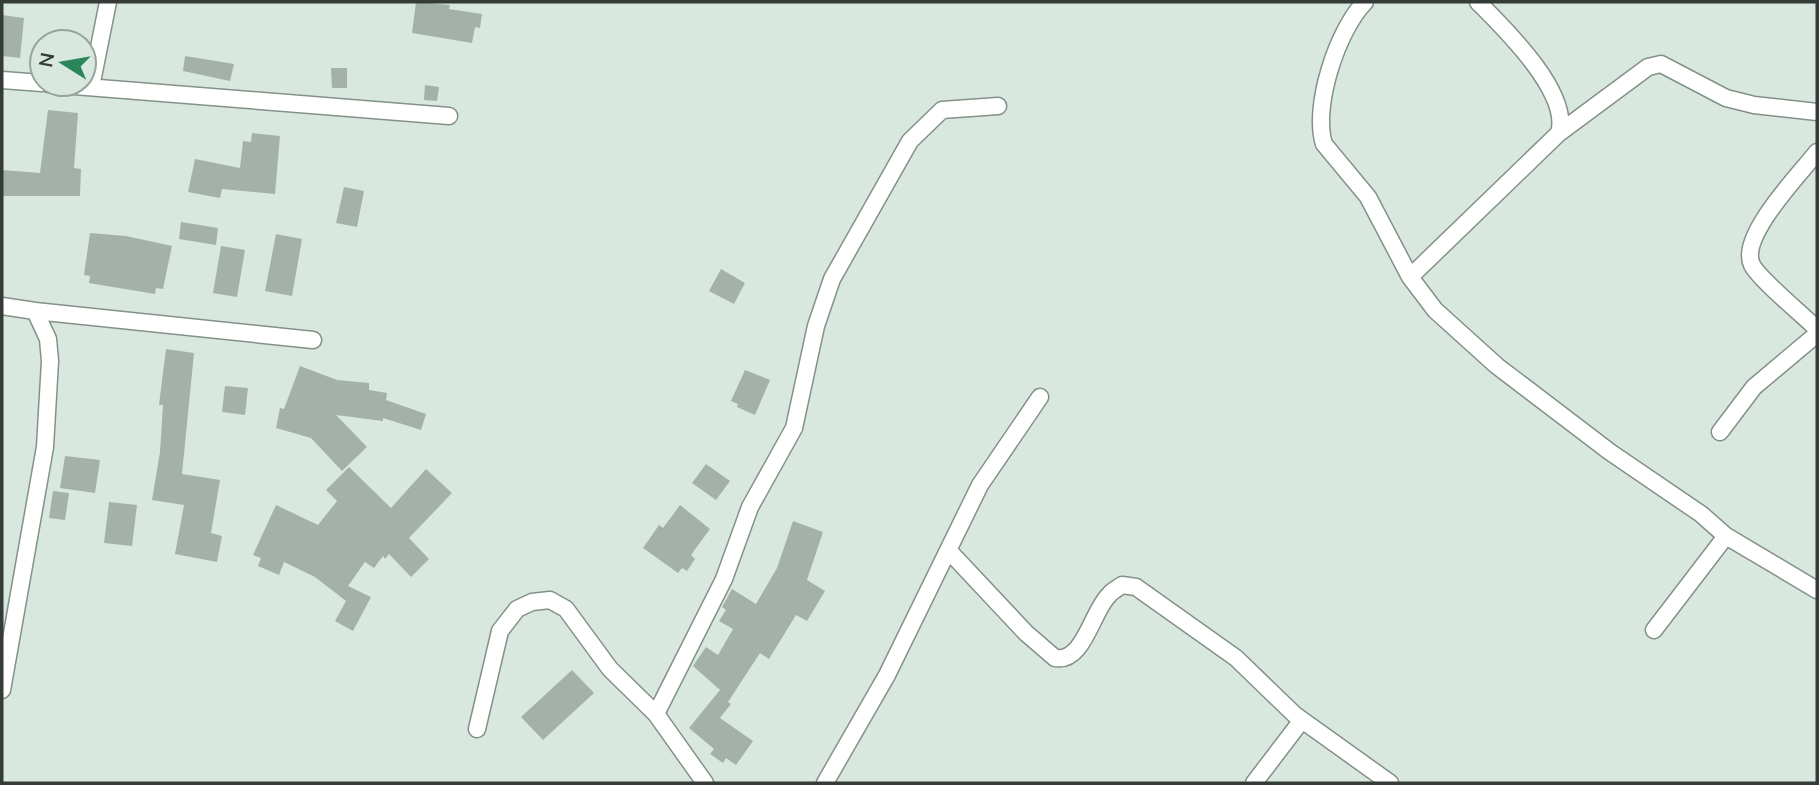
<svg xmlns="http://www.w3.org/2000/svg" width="1819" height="785" font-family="Mulish,sans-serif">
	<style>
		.building { fill: #a3b1a9 }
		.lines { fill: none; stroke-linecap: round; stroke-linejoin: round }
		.minor-casing { stroke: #839188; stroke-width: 19 }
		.minor { stroke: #fff; stroke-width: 16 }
	</style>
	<rect width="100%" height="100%" fill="#d9e8df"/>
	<!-- building -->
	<path class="building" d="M 416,2 L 450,5 L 449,9 L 482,14 L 480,28 L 475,27 L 472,43 L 412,33 Z
		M 2,15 L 24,18 L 20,58 L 2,56 Z
		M 185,56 L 234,64 L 230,81 L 183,71 Z
		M 331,68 L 347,68 L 347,88 L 332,88 Z
		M 425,85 L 439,87 L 437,101 L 424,100 Z
		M 48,110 L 78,113 L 74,168 L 81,169 L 80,196 L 2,196 L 2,170 L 40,173 Z
		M 252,133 L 280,136 L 275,194 L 222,189 L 220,198 L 188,192 L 195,159 L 240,168 L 243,141 L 251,142 Z
		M 344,187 L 364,191 L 357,227 L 336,223 Z
		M 181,222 L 218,228 L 216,245 L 179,239 Z
		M 90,233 L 126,236 L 172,246 L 163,289 L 156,288 L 155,294 L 89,283 L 90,276 L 84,275 Z
		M 276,234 L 302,239 L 292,296 L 265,291 Z
		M 221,246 L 245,250 L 237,297 L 213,293 Z
		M 721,269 L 745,283 L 734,304 L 709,291 Z
		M 166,349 L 194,353 L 182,474 L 220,480 L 211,533 L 222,536 L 217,562 L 175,554 L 184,505 L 152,500 L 160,452 L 163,405 L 159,405 Z
		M 300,366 L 337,380 L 369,383 L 369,390 L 387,393 L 386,400 L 426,414 L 421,430 L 383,418 L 383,421 L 336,415 L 367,447 L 342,471 L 311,438 L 276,428 L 280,408 L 284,409 Z
		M 745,370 L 770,380 L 755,415 L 737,407 L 738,404 L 731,401 Z
		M 225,386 L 248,388 L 245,415 L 222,412 Z
		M 65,456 L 100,460 L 95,493 L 60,488 Z
		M 706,464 L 730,481 L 716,500 L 692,483 Z
		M 349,467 L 391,508 L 426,469 L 452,493 L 409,538 L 429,559 L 411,577 L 389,554 L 385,559 L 383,556 L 374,568 L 365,562 L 348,586 L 371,597 L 353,631 L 335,621 L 346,601 L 315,577 L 284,562 L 279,575 L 258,566 L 261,558 L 253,555 L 276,505 L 318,525 L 337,501 L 326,490 Z
		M 53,491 L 69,493 L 65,520 L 49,518 Z
		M 109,502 L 137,505 L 132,546 L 104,543 Z
		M 680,505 L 710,529 L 691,555 L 695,559 L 687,571 L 682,568 L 678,573 L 643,548 L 659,525 L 663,528 Z
		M 793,521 L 823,532 L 807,580 L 825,591 L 807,621 L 796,615 L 769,659 L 760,653 L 728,702 L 731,704 L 720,718 L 753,741 L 736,765 L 726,758 L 723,763 L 710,754 L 714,749 L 689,728 L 720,690 L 693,666 L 706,647 L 718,655 L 733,629 L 719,621 L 726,610 L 722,607 L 732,589 L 756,604 L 777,568 Z
		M 572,670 L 594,693 L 543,740 L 521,717 Z"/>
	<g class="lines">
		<!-- minor casing -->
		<g class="minor-casing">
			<path id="minor" d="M 1365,2 C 1338,29 1312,106 1324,144 L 1368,197 L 1410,277 L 1435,310 L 1497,366 L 1610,452 L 1701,514 L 1726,536 L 1817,590
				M 2,80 L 42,83
				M 49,84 L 449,116
				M 91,87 L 108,2
				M 1559,133 L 1648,67 L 1661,64 L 1726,98 L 1754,105 L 1817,112
				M 1817,152 C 1800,174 1738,237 1752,265 C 1760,280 1803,315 1817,329
				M 1410,277 L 1559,133 C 1571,93 1504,28 1478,2
				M 2,306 L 35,311 L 48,339 L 50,361 L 45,447 L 2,690
				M 35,311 L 313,340
				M 1720,432 L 1754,387 L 1817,334
				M 949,551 L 1026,633 L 1055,658 C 1084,663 1092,611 1109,595 C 1112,591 1118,588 1122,585 L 1136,587 L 1236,658 L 1295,715 L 1390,783
				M 1654,630 L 1726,536
				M 656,714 L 724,579 L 750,507 L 794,428 L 816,326 L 832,279 L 910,141 L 942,110 L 998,106
				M 477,729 L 500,631 L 517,609 L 532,602 L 550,600 L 566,609 L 610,669 L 656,714 L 705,783
				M 825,783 L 887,675 L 980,485 L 1040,397
				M 1254,783 L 1302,720"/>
		</g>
		<!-- minor -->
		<use href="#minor" class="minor"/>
	</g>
	<!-- border -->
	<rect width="1819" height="785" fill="none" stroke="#353b37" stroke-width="7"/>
	<!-- north arrow -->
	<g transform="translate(63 63) rotate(281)"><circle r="33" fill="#d9e8df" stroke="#97a39c" stroke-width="2"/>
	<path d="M0-5L12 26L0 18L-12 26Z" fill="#2b865c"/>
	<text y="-10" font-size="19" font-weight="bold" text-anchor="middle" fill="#353b37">N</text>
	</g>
</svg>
